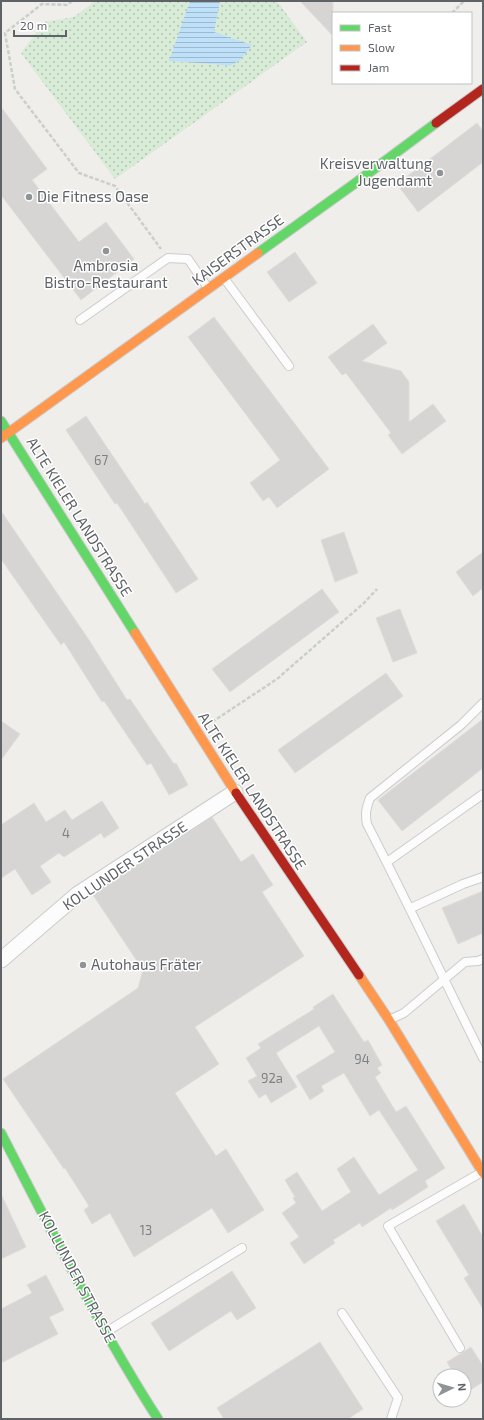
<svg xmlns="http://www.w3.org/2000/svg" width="484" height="1420" font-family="'Exo 2',sans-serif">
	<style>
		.grass { fill: url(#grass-dots) }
		.water { fill: url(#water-rules) }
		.building { fill: #d6d5d3; stroke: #deddd9 }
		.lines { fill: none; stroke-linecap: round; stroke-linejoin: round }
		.lane-casing { stroke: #cbcccc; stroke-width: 10 }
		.street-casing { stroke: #cbcccc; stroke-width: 17 }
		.fast-casing { stroke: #cacacb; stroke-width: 11 }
		.slow-casing { stroke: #cacacb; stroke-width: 11 }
		.jam-casing { stroke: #cacacb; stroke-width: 11 }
		.path { stroke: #cacfcc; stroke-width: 2.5; stroke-dasharray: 4 2; stroke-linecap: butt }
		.lane { stroke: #fdfcfc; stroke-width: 8 }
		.street { stroke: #fdfcfc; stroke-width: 15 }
		.fast { stroke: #63d668; stroke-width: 9 }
		.slow { stroke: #ff974d; stroke-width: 9 }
		.jam { stroke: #b3261e; stroke-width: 9 }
		.poi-dot { fill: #919496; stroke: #fff; stroke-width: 1.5 }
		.labels { text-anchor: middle; stroke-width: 3; stroke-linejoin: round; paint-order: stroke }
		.number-label { font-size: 13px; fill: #7e8184 }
		.poi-label { font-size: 15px; fill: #5f6368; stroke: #fff; text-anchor: start }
		.street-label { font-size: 15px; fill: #5f6368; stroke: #fff }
	</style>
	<defs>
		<pattern id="grass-dots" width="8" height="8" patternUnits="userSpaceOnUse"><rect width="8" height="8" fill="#d8ebd6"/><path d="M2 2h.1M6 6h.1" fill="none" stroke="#b2c2b1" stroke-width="1.8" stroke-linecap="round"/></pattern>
		<pattern id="water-rules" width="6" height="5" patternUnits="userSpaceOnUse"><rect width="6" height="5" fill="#bfe0f9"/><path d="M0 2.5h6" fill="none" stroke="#9eb9cd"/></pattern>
	</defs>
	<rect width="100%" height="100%" fill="#efeeea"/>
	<!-- grass -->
	<path class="grass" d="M 95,1 L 277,1 L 307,42 L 115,179 L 21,53 L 44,22 L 74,17 Z"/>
	<!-- water -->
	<path class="water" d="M 190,1 L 220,1 L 214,32 L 252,45 L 240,60 L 230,66 L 213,64 L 169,61 Z"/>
	<!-- building -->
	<path class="building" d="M 300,1 L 333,1 L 333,36 Z
		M 1,107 L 47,169 L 32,180 L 79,242 L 106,222 L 134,259 L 81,300 L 1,195 Z
		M 477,123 L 483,131 L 483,162 L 418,212 L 397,184 Z
		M 295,252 L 317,283 L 289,302 L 267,272 Z
		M 214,317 L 329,469 L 277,508 L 269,497 L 263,501 L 250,483 L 280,460 L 188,337 Z
		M 373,324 L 387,343 L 362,361 L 401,371 L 409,382 L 409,422 L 433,404 L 446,421 L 402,454 L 388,435 L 391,433 L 346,373 L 342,375 L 328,357 Z
		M 86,416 L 145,504 L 147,502 L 198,579 L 176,593 L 117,503 L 115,504 L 66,430 Z
		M 1,511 L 89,640 L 127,700 L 130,699 L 174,764 L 176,763 L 188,785 L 169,795 L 151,763 L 147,765 L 104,701 L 102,702 L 64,642 L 61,645 L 1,559 Z
		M 344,532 L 358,573 L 335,582 L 321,540 Z
		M 483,552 L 483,588 L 473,596 L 456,572 Z
		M 322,589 L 339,612 L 230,692 L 212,669 Z
		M 400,609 L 417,653 L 393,662 L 376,618 Z
		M 386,673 L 403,696 L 295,773 L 278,750 Z
		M 483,719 L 483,768 L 402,831 L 378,800 Z
		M 1,721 L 20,734 L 1,760 Z
		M 102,801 L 119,828 L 104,838 L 101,833 L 64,857 L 59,853 L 40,866 L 51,882 L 32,895 L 15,869 L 1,878 L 1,825 L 34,803 L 46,822 L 65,810 L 72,820 Z
		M 212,817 L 241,862 L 253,854 L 273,885 L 262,892 L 304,956 L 195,1027 L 219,1064 L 175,1093 L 216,1156 L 226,1149 L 264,1210 L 228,1233 L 212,1208 L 134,1257 L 110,1213 L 92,1224 L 84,1210 L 89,1206 L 65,1168 L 64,1169 L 3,1079 L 138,988 L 143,970 L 93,895 Z
		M 483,891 L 483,933 L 458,944 L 442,908 Z
		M 333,994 L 364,1042 L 368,1040 L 382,1065 L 377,1068 L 381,1073 L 375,1077 L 396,1112 L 406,1106 L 445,1168 L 425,1181 L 428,1187 L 392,1210 L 391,1208 L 362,1227 L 360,1223 L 333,1240 L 335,1243 L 304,1264 L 290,1243 L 299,1237 L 282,1213 L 296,1203 L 293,1198 L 295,1197 L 285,1180 L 297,1172 L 322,1211 L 351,1192 L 337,1169 L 354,1157 L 379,1195 L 418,1170 L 379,1110 L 370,1116 L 344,1073 L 321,1086 L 324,1091 L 310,1100 L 296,1076 L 335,1052 L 319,1026 L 276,1053 L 297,1087 L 271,1103 L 266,1094 L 259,1098 L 248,1081 L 257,1076 L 246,1058 L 261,1048 L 258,1044 L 314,1009 L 313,1007 Z
		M 1,1194 L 26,1247 L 1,1259 Z
		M 464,1204 L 483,1237 L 483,1309 L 464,1278 L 469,1275 L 436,1221 Z
		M 232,1271 L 256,1308 L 237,1320 L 231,1311 L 169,1351 L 151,1323 Z
		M 46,1275 L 64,1310 L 49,1317 L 58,1334 L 1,1363 L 1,1309 L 32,1293 L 27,1285 Z
		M 320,1342 L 363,1409 L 348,1419 L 224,1419 L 217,1408 Z
		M 471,1347 L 483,1366 L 483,1382 L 464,1394 L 464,1376 L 455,1376 L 447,1362 Z"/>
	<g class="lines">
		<!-- lane casing -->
		<g class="lane-casing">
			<path id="lane" d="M 224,278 L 289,366
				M 80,320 L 168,258 L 188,259 L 208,288
				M 483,703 L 461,725 L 370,798 C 366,808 365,814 367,824 C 407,901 444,980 483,1058
				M 387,862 L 483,794
				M 411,908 L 463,884 L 483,877
				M 389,1020 L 404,1013 L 465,962 L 478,961 L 483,959
				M 342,1313 L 398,1398 L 391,1419
				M 106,1332 L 242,1248
				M 460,1348 L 388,1226 L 482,1172"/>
		</g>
		<!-- street casing -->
		<g class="street-casing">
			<path id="street" d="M 1,960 L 78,894 L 235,792"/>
		</g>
		<!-- fast casing -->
		<g class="fast-casing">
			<path id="fast" d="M 258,253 L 354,184 L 436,123
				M 1,421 L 135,633
				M 1,1133 C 51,1230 99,1327 158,1419"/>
		</g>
		<!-- slow casing -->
		<g class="slow-casing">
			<path id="slow" d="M 1,438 L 258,253
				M 135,633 L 236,793
				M 359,975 L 389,1020 L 483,1173"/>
		</g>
		<!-- jam casing -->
		<g class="jam-casing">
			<path id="jam" d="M 436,123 L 483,89
				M 236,793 L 359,975"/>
		</g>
		<!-- path -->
		<path class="path" d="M 72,1 L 67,5 L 42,4 L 5,33 L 15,89 L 79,173 L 115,186 L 161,249
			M 452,13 L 464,1
			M 212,722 L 277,679 L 364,603 L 377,589"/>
		<!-- lane -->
		<use href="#lane" class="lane"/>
		<!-- street -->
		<use href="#street" class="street"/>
		<!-- fast -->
		<use href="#fast" class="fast"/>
		<!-- slow -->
		<use href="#slow" class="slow"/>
		<!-- jam -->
		<use href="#jam" class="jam"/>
	</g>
	<!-- markers -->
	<g class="poi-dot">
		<circle cx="440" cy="173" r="4"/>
		<circle cx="29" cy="197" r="4"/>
		<circle cx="106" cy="251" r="4"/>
		<circle cx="83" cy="965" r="4"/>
	</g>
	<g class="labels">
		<!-- number labels -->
		<g class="number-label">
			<text x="101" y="465">67</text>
			<text x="66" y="838">4</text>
			<text x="362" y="1064">94</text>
			<text x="272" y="1083">92a</text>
			<text x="146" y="1235">13</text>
		</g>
		<!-- poi labels -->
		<g class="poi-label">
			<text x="432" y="169" text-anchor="end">Kreisverwaltung<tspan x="432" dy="17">Jugendamt</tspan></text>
			<text x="37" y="202">Die Fitness Oase</text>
			<text x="106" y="271" text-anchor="middle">Ambrosia<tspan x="106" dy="17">Bistro-Restaurant</tspan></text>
			<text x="91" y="970">Autohaus Fräter</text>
		</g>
		<!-- street labels -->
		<g class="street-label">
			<text transform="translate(238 250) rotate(-36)" y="5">KAISERSTRASSE</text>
			<text transform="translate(79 517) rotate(58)" y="5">ALTE KIELER LANDSTRASSE</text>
			<text transform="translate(252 791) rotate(57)" y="5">ALTE KIELER LANDSTRASSE</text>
			<text transform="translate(125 866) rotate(-34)" y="5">KOLLUNDER STRASSE</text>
			<text transform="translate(77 1277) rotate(62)" y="5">KOLLUNDER STRASSE</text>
		</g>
	</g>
	<!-- border -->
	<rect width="484" height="1420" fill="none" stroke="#5f6368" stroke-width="4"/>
	<!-- legend -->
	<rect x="332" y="12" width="140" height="72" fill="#ffffff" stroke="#bfc1c3"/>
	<rect x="340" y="25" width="20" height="6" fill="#63d668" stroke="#bfc1c3"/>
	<text x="368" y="32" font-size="12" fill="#5f6368">Fast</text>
	<rect x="340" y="45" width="20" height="6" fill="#ff974d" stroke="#bfc1c3"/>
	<text x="368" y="52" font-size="12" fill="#5f6368">Slow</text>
	<rect x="340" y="65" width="20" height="6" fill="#b3261e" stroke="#bfc1c3"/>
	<text x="368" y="72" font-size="12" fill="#5f6368">Jam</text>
	<!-- north arrow -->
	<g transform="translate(452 1388) rotate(85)"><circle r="19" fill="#ffffff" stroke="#bfc1c3"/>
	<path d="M0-3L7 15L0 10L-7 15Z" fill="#919496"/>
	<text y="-6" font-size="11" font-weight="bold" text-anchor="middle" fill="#5f6368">N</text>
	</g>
	<!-- scale -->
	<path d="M14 30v6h52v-6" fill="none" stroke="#5f6368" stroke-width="2"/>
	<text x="20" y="30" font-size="12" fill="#5f6368" stroke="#ffffff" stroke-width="3" paint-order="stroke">20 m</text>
</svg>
